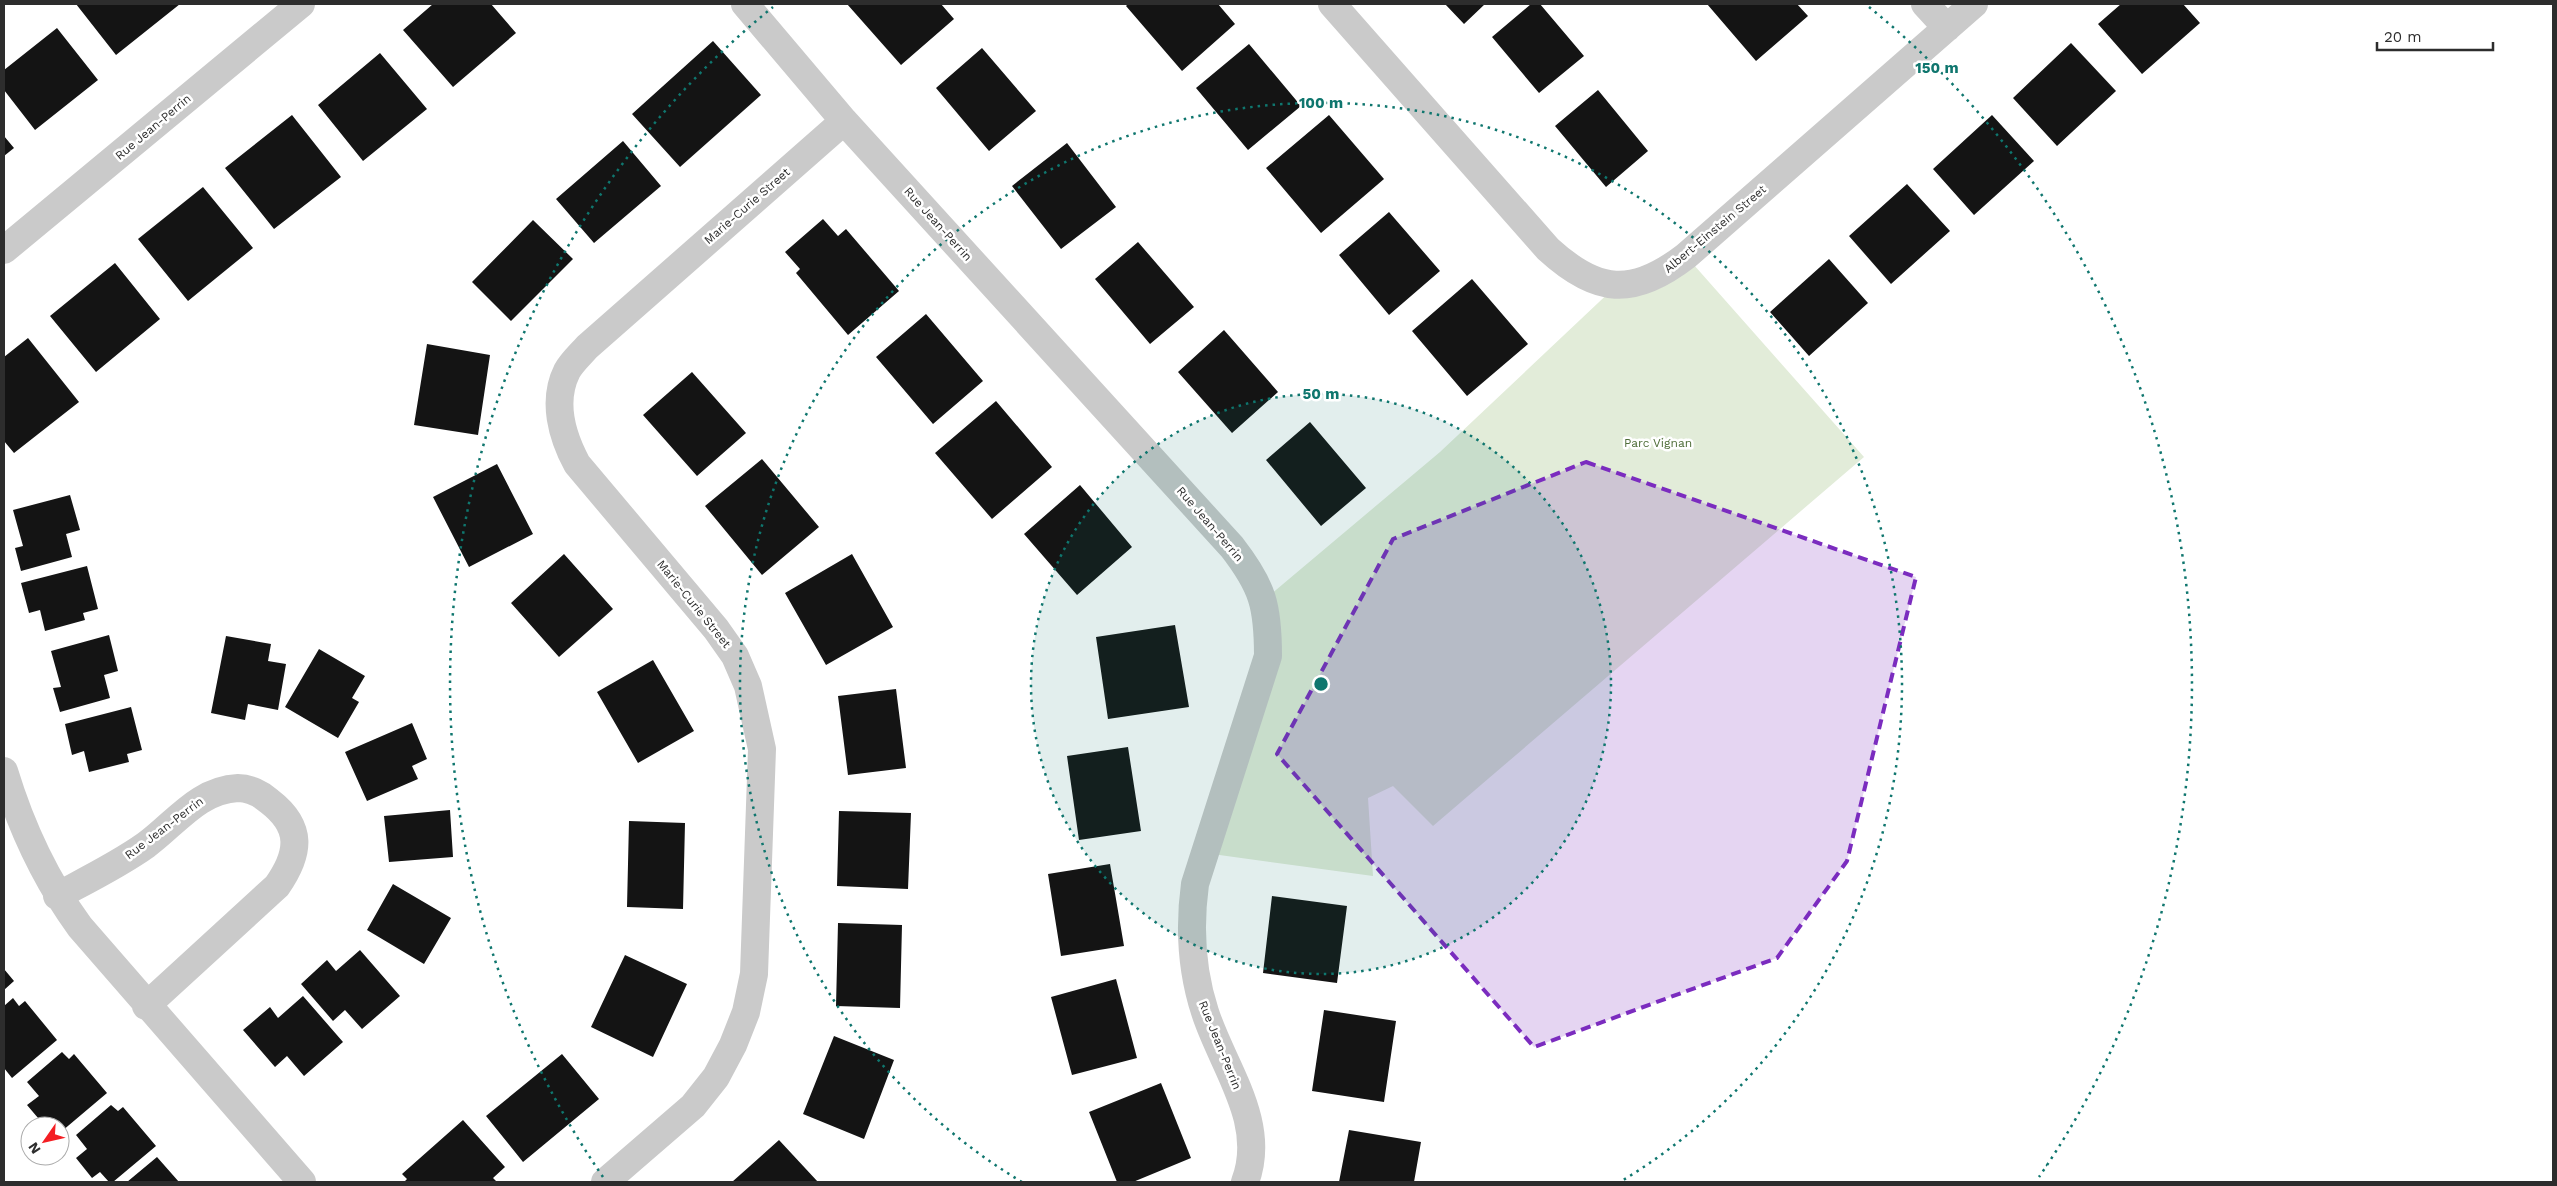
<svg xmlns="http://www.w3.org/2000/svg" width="2557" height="1186" font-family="'Work Sans',sans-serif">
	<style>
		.green { fill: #e2ecd9 }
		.building { fill: #141414 }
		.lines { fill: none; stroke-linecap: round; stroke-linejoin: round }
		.minor { stroke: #cacaca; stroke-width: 28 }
		.marked { fill: #7b2cbf; fill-opacity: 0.2; stroke: #7b2cbf; stroke-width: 4; stroke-dasharray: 10 6; stroke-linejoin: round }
		.ring { fill: none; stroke: #0f766e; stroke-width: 2.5; stroke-dasharray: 2.5 5 }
		.labels { text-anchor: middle; stroke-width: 5; stroke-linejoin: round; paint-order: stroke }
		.street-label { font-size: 12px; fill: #2d2d2d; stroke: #fff }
		.park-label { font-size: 12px; fill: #4d6c37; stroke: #fff }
		.centre { fill: #0f766e; stroke: #fff; stroke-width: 2.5 }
		.ring-label { font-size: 15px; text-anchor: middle; font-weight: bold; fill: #0f766e; stroke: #fff; stroke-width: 5; stroke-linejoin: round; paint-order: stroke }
	</style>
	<rect width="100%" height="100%" fill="#fff"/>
	<!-- green -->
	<path class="green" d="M 1686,256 L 1864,457 L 1433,826 L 1393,786 L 1368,798 L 1373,876 L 1205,853 L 1243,732 L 1264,600 L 1440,452 L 1616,286 Z"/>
	<!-- building -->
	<path class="building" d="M 76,4 L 180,4 L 116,55 Z
		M 433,4 L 491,4 L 516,33 L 453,87 L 403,30 Z
		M 847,4 L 941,4 L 954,19 L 901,65 Z
		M 1128,4 L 1218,4 L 1235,24 L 1182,71 L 1126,6 Z
		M 1445,4 L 1485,4 L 1464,24 Z
		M 1531,4 L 1540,4 L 1584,56 L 1539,93 L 1492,37 Z
		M 1707,4 L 1797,4 L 1808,16 L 1756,61 Z
		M 2121,4 L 2183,4 L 2200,23 L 2142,74 L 2098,24 Z
		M 57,28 L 98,80 L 35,130 L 4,90 L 4,70 Z
		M 713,41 L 761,95 L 680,167 L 632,114 Z
		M 2071,43 L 2116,91 L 2057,146 L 2013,98 Z
		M 1249,44 L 1301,106 L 1248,150 L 1196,88 Z
		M 982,48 L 1036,111 L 989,151 L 936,88 Z
		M 380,53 L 427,109 L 363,161 L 318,105 Z
		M 1598,90 L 1648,151 L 1606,187 L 1555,126 Z
		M 292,115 L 341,177 L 274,229 L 225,168 Z
		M 1329,115 L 1384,179 L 1321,233 L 1266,168 Z
		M 1992,115 L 2034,161 L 1974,215 L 1933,169 Z
		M 4,136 L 14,148 L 4,156 Z
		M 623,141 L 661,186 L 594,243 L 556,199 Z
		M 1067,143 L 1116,207 L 1061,249 L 1012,186 Z
		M 1907,184 L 1950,231 L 1891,284 L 1849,236 Z
		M 203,187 L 253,248 L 188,301 L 138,239 Z
		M 1389,212 L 1440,271 L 1389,315 L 1339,255 Z
		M 823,219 L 838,236 L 846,229 L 899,291 L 848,335 L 796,273 L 800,269 L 785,252 Z
		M 533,220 L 573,259 L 511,321 L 472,282 Z
		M 1138,242 L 1194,307 L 1150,344 L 1095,279 Z
		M 1829,259 L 1868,303 L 1809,356 L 1770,312 Z
		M 115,263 L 160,319 L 96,372 L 50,316 Z
		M 1472,279 L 1528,344 L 1467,396 L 1412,331 Z
		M 926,314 L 983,381 L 933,424 L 876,357 Z
		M 1224,330 L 1278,392 L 1232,433 L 1178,372 Z
		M 28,338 L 79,402 L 14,453 L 4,441 L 4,357 Z
		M 427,344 L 490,355 L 478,435 L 414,425 Z
		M 692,372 L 746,433 L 697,476 L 643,415 Z
		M 996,401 L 1052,467 L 992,519 L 935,453 Z
		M 1310,422 L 1366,488 L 1321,526 L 1266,460 Z
		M 762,459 L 819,527 L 762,575 L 705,506 Z
		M 497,464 L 533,534 L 469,567 L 433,497 Z
		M 1080,485 L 1132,547 L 1077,595 L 1024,534 Z
		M 70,495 L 80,530 L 66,534 L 72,557 L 21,571 L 15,548 L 23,546 L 13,510 Z
		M 564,554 L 613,609 L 559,657 L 511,603 Z
		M 852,554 L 893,627 L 826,665 L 785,593 Z
		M 87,566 L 98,609 L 83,613 L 85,620 L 45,631 L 40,610 L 29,613 L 21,583 Z
		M 1175,625 L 1189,707 L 1108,719 L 1096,637 Z
		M 109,635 L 118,671 L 104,675 L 110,698 L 60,712 L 53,688 L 61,687 L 51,651 Z
		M 226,636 L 271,644 L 268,661 L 286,664 L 278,710 L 248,704 L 245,720 L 211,713 Z
		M 319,649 L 365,676 L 352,698 L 359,702 L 338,738 L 285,707 Z
		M 653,660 L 694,731 L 638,763 L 597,692 Z
		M 896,689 L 906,768 L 848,775 L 838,696 Z
		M 131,707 L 142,750 L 127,754 L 129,762 L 89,772 L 84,751 L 72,755 L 65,724 Z
		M 412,723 L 427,759 L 412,766 L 418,779 L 367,801 L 345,752 Z
		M 1128,747 L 1141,831 L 1079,840 L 1067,756 Z
		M 450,810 L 453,857 L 389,862 L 384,816 Z
		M 839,811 L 911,813 L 908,889 L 837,886 Z
		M 629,821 L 685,823 L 683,909 L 627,907 Z
		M 1110,864 L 1124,946 L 1061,956 L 1048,874 Z
		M 393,884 L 451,918 L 424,964 L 367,930 Z
		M 1272,896 L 1347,906 L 1337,983 L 1263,973 Z
		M 838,923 L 902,925 L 900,1008 L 836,1006 Z
		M 360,950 L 400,996 L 362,1029 L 345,1010 L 333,1021 L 301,984 L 327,960 L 336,971 Z
		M 625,955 L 687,984 L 653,1057 L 591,1027 Z
		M 4,969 L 14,981 L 4,990 Z
		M 1116,979 L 1137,1058 L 1072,1075 L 1051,997 Z
		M 303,996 L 343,1042 L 304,1076 L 287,1056 L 275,1067 L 243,1030 L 270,1007 L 278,1018 Z
		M 13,998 L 19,1006 L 25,1001 L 57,1040 L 12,1078 L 4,1068 L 4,1006 Z
		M 1324,1010 L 1396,1021 L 1384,1102 L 1312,1091 Z
		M 834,1036 L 894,1060 L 864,1139 L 803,1114 Z
		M 62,1052 L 69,1059 L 74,1054 L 107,1093 L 62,1131 L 60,1126 L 51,1119 L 44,1125 L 27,1105 L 39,1096 L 27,1082 Z
		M 562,1054 L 599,1099 L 523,1162 L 486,1116 Z
		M 1161,1083 L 1191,1158 L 1133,1182 L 1117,1182 L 1089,1112 Z
		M 111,1105 L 118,1111 L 123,1107 L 156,1146 L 113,1182 L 109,1182 L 100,1172 L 92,1178 L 76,1158 L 87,1149 L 76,1135 Z
		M 463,1120 L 505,1167 L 493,1178 L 497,1182 L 404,1182 L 407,1179 L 402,1174 Z
		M 1349,1130 L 1421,1142 L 1414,1182 L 1339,1182 Z
		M 779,1140 L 818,1182 L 732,1182 L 750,1166 Z
		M 157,1157 L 179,1182 L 127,1182 Z"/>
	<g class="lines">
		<!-- minor -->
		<path class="minor" d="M 745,4 L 844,121 L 1232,547 C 1263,587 1268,606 1268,656 L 1195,884 C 1189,928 1191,969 1205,1012 C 1222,1066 1268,1122 1245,1182
			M 1332,4 L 1548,249 C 1597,294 1633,297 1686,256 L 1974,4
			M 1925,4 L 1947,28
			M 4,250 L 301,4
			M 4,771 C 21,827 45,879 80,927 L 302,1182
			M 57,896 C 87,880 118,865 146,845 C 176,823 198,790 238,788 C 249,788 261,794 269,801 C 303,827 300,853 277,886 L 146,1006
			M 605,1182 L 693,1106 L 716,1077 L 733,1045 L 746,1012 L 754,974 L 762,749 L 748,686 L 735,656 L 716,629 L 577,464 C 562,436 552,401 567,371 C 572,362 581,354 587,347 L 844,121"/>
	</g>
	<!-- marked area -->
	<path class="marked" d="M 1586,462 L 1916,577 L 1847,861 L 1777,958 L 1534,1047 L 1277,754 L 1393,539 Z"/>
	<!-- distance rings -->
	<circle cx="1321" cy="684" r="290" fill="#0f766e" fill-opacity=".12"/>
	<g class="ring">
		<circle cx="1321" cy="684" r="290"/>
		<path d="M1022 1182A581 581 0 1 1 1620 1182"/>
		<path d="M603 1177A871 871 0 0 1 773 7M1869 7A871 871 0 0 1 2039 1177"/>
	</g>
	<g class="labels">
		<!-- street labels -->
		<g class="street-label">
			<text transform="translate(153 127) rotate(-40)" y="4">Rue Jean-Perrin</text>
			<text transform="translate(747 206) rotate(-41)" y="4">Marie-Curie Street</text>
			<text transform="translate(938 224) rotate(48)" y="4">Rue Jean-Perrin</text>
			<text transform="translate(1715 229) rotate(-40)" y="4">Albert-Einstein Street</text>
			<text transform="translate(1210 524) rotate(49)" y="4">Rue Jean-Perrin</text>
			<text transform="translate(694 604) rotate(51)" y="4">Marie-Curie Street</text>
			<text transform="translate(164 828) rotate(-37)" y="4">Rue Jean-Perrin</text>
			<text transform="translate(1220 1045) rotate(68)" y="4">Rue Jean-Perrin</text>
		</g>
		<!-- park labels -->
		<g class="park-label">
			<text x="1658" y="447">Parc Vignan</text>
		</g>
	</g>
	<circle cx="1321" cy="684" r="8" class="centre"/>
	<g class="ring-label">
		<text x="1937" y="73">150 m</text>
		<text x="1321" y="108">100 m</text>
		<text x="1321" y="399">50 m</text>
	</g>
	<!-- border -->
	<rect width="2557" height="1186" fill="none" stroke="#2d2d2d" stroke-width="10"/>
	<!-- north arrow -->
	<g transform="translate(45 1141) rotate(236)"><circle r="24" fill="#ffffff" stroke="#ababab"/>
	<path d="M0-4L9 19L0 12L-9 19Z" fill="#f41e23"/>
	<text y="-8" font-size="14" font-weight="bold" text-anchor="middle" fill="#2d2d2d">N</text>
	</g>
	<!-- scale -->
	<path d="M2377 42v8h116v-8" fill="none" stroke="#2d2d2d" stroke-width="2.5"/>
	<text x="2384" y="42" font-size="15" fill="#2d2d2d" stroke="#ffffff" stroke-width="4" paint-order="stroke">20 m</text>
</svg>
